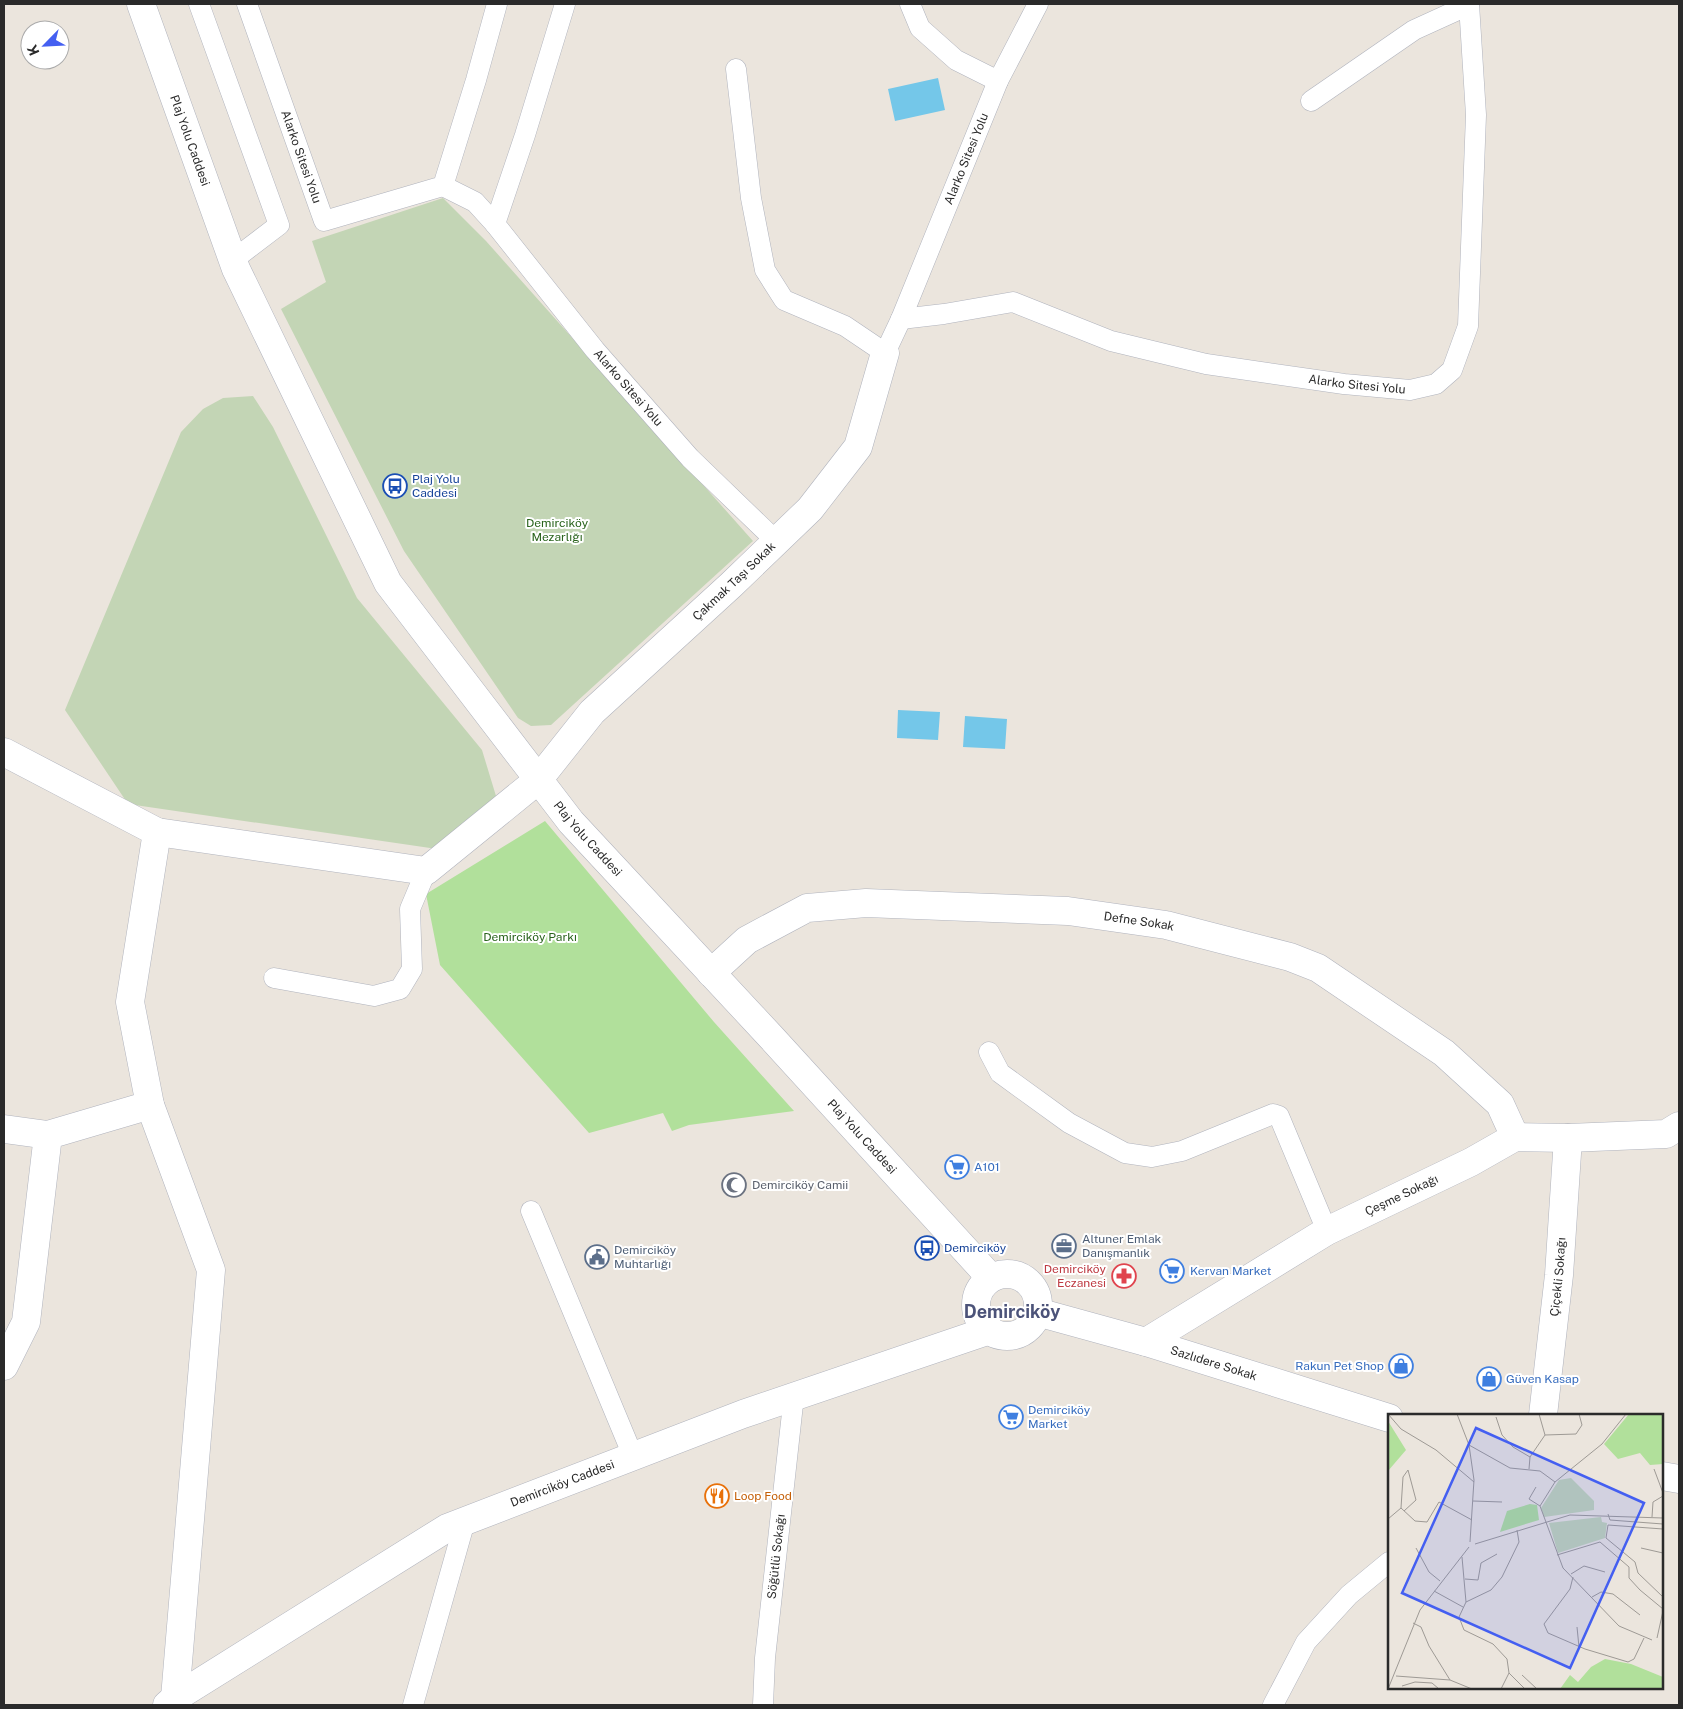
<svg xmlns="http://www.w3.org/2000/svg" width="1683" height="1709" font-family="'Public Sans',sans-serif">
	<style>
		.green { fill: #b1e09b }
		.cemetery { fill: #c3d5b5 }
		.water { fill: #74c7e9 }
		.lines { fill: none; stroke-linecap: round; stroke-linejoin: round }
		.lane-casing { stroke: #b0b3bd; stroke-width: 21 }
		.street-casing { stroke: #b0b3bd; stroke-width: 29 }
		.secondary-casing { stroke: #b0b3bd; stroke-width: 29 }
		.lane { stroke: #fff; stroke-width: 20 }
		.street { stroke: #fff; stroke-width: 28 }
		.secondary { stroke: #fff; stroke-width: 28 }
		.labels { text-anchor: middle; stroke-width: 4; stroke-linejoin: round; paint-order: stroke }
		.street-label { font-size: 12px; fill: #2a2a2a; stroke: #fff }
		.transit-label { font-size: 12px; fill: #164399; stroke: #fff; text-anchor: start }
		.park-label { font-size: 12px; fill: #2a641d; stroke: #fff }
		.shop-label { font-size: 12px; fill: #366cbe; stroke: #fff; text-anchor: start }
		.worship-label { font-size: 12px; fill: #5b616d; stroke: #fff; text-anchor: start }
		.service-label { font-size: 12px; fill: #4e5e75; stroke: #fff; text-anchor: start }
		.health-label { font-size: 12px; fill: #be3a42; stroke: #fff; text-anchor: end }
		.food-label { font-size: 12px; fill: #c56008; stroke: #fff; text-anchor: start }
		.district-label { font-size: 18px; font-weight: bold; fill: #4c5379; stroke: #fff }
		.inset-road { fill: none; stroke: #9e9a95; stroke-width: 1 }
		.view { fill: #445ff1; fill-opacity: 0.15; stroke: #445ff1; stroke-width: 2.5 }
		.inset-edge { fill: none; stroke: #2a2a2a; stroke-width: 2.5 }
	</style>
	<rect width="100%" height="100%" fill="#ebe5dd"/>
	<!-- green -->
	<path class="green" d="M 545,821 L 714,1022 L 794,1111 L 689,1125 L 672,1131 L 663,1113 L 589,1133 L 440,965 L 426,894 Z"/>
	<!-- cemetery -->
	<path class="cemetery" d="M 443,198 L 486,241 L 753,541 L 551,725 L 531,726 L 518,718 L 404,551 L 281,309 L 326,282 L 312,241 Z
		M 253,396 L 273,427 L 357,598 L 482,750 L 496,796 L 437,849 L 128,804 L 65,710 L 181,432 L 203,409 L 223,398 Z"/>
	<!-- water -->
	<path class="water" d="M 938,78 L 945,110 L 895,121 L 888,89 Z
		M 898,710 L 940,712 L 938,740 L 897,738 Z
		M 965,716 L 1007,719 L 1005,749 L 963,747 Z"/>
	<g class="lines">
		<!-- lane casing -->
		<g class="lane-casing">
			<g id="lane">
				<path d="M 199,4 L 279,225 L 233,260"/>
				<path id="s1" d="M 247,4 L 324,221 L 443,186 L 476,80 L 497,4"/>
				<path id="s2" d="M 565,4 L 525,135 L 495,224 L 595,350 L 690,458 L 776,541"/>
				<path d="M 910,4 L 920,28 L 956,60 L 998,81"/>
				<path id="s3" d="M 736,69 L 751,198 L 765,270 L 784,300 L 845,326 L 885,353 L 901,319 L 998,81 L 1038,4"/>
				<path d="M 1311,101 L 1414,30 L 1469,5"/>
				<path d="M 443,186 L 475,202 L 495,224"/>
				<path id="s4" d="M 901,319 L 944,314 L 1013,302 L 1111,341 L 1206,364 L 1344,384 L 1410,390 L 1436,384 L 1452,370 L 1468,326 L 1476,115 L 1469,4"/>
				<path d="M 274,978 L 374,996 L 400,989 L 412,969 L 410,909 L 426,871"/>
				<path d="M 989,1052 L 1000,1073 L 1069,1123 L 1125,1153 L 1152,1157 L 1182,1151 L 1273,1114 L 1279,1116 L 1327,1231"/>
				<path d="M 531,1211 L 633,1456"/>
				<path d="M 413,1705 L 465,1521"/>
				<path id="s5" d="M 763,1705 L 765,1658 L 794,1395"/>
				<path d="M 1273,1705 L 1306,1642 L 1349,1595 L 1389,1562"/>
			</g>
		</g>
		<!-- street casing -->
		<g class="street-casing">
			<g id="street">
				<path d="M 4,752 L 157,832 L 130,1002 L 150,1105 L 211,1270 L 175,1698"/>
				<path id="s6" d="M 157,832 L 426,871 L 538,780 L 592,712 L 731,585 L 810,509 L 858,447 L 885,353"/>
				<path id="s7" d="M 711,973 L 747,940 L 807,908 L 866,903 L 1068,911 L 1166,925 L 1290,957 L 1318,968 L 1444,1053 L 1500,1104 L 1515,1137"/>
				<path d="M 4,1129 L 48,1135"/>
				<path id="s8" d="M 1146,1342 L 1327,1231 L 1471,1162 L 1515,1137 L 1568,1138 L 1666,1134 L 1679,1126"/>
				<path d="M 4,1366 L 26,1322 L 48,1135 L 150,1105"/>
				<path id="s9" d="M 1543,1415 L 1559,1275 L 1568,1138"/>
			</g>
		</g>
		<!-- secondary casing -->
		<g class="secondary-casing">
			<g id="secondary">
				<path id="s10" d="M 141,4 L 236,269 L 388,583 L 571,822 L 771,1037 L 991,1278"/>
				<circle cx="1007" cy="1305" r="31"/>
				<path id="s11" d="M 1037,1312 L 1146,1342 L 1389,1418"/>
				<path d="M 1662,1476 L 1679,1479"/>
				<path id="s12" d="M 167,1705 L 175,1698 L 447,1528 L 743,1414 L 990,1330"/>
			</g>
		</g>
		<!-- lane -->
		<use href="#lane" class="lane"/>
		<!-- street -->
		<use href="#street" class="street"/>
		<!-- secondary -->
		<use href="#secondary" class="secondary"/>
	</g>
	<!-- icons -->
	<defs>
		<g id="bus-ring" transform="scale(1.25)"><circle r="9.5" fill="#fff" stroke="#1a4fb4" stroke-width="1.5"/><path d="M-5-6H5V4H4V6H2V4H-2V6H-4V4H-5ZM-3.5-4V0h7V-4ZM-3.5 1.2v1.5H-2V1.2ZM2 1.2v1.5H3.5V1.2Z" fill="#1a4fb4"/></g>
		<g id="supermarket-ring" transform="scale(1.25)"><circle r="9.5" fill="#fff" stroke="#3f7fe0" stroke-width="1.5"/><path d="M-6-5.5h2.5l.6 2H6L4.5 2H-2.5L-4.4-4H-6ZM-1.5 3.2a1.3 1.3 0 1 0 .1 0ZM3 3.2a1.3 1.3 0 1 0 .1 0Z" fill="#3f7fe0"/></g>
		<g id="mosque-ring" transform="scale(1.25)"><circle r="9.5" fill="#fff" stroke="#6b7280" stroke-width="1.5"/><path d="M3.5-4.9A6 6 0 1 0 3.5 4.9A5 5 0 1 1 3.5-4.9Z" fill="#6b7280"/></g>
		<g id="office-ring" transform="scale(1.25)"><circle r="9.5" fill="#fff" stroke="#5c6f8a" stroke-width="1.5"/><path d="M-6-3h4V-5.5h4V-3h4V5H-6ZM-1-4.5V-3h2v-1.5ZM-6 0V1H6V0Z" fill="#5c6f8a"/></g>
		<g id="civic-ring" transform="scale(1.25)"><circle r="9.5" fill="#fff" stroke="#5c6f8a" stroke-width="1.5"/><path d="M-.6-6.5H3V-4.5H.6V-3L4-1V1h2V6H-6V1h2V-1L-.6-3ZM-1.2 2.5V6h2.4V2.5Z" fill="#5c6f8a"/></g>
		<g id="pharmacy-ring" transform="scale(1.25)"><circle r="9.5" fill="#fff" stroke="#e0444e" stroke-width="1.5"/><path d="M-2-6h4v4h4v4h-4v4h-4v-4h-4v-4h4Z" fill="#e0444e"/></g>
		<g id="shop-ring" transform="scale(1.25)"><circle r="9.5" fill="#fff" stroke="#3f7fe0" stroke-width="1.5"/><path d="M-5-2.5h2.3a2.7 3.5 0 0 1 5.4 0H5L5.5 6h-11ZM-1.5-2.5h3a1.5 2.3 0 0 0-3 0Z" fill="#3f7fe0"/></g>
		<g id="restaurant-ring" transform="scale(1.25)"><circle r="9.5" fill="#fff" stroke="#e8710a" stroke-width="1.5"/><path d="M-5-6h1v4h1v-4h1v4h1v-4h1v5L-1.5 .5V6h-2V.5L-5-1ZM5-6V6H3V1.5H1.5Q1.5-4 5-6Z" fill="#e8710a"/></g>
	</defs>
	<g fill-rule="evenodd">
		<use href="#bus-ring" x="395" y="486"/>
		<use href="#supermarket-ring" x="957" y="1167"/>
		<use href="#mosque-ring" x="734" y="1185"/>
		<use href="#office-ring" x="1064" y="1246"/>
		<use href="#bus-ring" x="927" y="1248"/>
		<use href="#civic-ring" x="597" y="1257"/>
		<use href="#supermarket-ring" x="1172" y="1271"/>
		<use href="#pharmacy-ring" x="1124" y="1276"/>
		<use href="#shop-ring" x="1401" y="1366"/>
		<use href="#shop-ring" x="1489" y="1379"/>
		<use href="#supermarket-ring" x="1011" y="1417"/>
		<use href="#restaurant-ring" x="717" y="1496"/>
	</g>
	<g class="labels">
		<!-- street labels -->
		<g class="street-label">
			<text dy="4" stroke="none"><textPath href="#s10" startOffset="145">Plaj Yolu Caddesi</textPath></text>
			<text dy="4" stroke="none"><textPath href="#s1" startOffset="162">Alarko Sitesi Yolu</textPath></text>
			<text dy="4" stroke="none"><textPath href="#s3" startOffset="564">Alarko Sitesi Yolu</textPath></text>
			<text dy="4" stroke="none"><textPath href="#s4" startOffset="469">Alarko Sitesi Yolu</textPath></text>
			<text dy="4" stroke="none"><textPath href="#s2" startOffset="442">Alarko Sitesi Yolu</textPath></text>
			<text dy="4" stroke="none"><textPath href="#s6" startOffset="696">Çakmak Taşı Sokak</textPath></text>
			<text dy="4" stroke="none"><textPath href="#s10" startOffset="955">Plaj Yolu Caddesi</textPath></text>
			<text dy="4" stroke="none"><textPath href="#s7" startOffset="450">Defne Sokak</textPath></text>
			<text dy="4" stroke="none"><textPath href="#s10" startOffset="1360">Plaj Yolu Caddesi</textPath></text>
			<text dy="4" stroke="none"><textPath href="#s8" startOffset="295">Çeşme Sokağı</textPath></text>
			<text dy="4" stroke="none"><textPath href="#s9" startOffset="139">Çiçekli Sokağı</textPath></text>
			<text dy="4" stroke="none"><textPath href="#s11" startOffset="184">Sazlıdere Sokak</textPath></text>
			<text dy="4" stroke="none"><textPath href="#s12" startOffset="455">Demirciköy Caddesi</textPath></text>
			<text dy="4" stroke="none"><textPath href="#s5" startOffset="149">Söğütlü Sokağı</textPath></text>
		</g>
		<!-- transit labels -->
		<g class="transit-label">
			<text x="412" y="483">Plaj Yolu<tspan x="412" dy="14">Caddesi</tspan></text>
			<text x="944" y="1252">Demirciköy</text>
		</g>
		<!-- park labels -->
		<g class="park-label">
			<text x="557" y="527">Demirciköy<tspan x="557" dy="14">Mezarlığı</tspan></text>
			<text x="530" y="941">Demirciköy Parkı</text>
		</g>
		<!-- shop labels -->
		<g class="shop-label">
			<text x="974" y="1171">A101</text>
			<text x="1190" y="1275">Kervan Market</text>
			<text x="1384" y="1370" text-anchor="end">Rakun Pet Shop</text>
			<text x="1506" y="1383">Güven Kasap</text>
			<text x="1028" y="1414">Demirciköy<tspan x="1028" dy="14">Market</tspan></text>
		</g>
		<!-- worship labels -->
		<g class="worship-label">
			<text x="752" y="1189">Demirciköy Camii</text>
		</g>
		<!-- service labels -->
		<g class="service-label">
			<text x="1082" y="1243">Altuner Emlak<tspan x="1082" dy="14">Danışmanlık</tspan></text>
			<text x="614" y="1254">Demirciköy<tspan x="614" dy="14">Muhtarlığı</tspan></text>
		</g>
		<!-- health labels -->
		<g class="health-label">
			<text x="1106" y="1273">Demirciköy<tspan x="1106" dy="14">Eczanesi</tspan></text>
		</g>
		<!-- food labels -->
		<g class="food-label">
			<text x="734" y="1500">Loop Food</text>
		</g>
		<!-- district labels -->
		<g class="district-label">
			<text x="1012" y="1318">Demirciköy</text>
		</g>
	</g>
	<!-- overview -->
	<g transform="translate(1388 1414)">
		<rect width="275" height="275" fill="#ebe5dd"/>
		<path d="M 241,0 L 275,0 L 275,50 L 262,51 L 252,39 L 230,45 L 216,30 ZM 0,7 L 18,36 L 0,57 ZM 142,90 L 149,91 L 151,106 L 112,118 L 119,97 ZM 217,245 L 243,250 L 275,263 L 275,275 L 172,275 L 182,261 L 190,268 L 203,253 Z" fill="#b1e09b"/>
		<path d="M 183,64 L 206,87 L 206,96 L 156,103 L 153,94 L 171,66 ZM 213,103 L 214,108 L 219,109 L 217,124 L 170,139 L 161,109 Z" fill="#c3d5b5"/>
		<path class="inset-road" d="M 0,0 L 13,15 L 48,36 L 86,68M 69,0 L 81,31 L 86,66 L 82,128M 151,0 L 157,21M 108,3 L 114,21 L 125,33 L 142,43 L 141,55M 81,31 L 122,54 L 152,57 L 167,68 L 214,30 L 238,0M 142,43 L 157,21 L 188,20 L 194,11 L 191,0M 266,55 L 275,79M 167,68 L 152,92 L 175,154 L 231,212 L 264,226M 148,73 L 141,85 L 152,92M 85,87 L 114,88M 16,97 L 28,86 L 20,56 L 15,63 L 13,94 L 27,107 L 39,108 L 51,88 L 84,106M 220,100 L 222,106 L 275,110M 264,103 L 265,88 L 275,82M 0,105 L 13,94M 275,115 L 220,111 L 218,124 L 247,148 L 250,159 L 275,183M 87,130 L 182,101 L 275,104M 28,134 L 41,158 L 52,167M 253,134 L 275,139M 169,141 L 212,128 L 241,153 L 241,164 L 252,176 L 275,195M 74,143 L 78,188 L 71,203 L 76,216 L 105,230 L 119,245 L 121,259 L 137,275M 183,160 L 196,152 L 217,158M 185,163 L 182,175 L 156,210 L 160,219 L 197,235 L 240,248 L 246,245 L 256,224M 77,165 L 90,166 L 93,149 L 109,140M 46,177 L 75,193M 204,183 L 213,178 L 225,180 L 252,201M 78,188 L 103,176 L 114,163 L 131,128 L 129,116M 25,209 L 33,213 L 41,232 L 62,266M 189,213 L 191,233M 269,224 L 275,197M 134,261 L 149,275M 8,262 L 62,266 L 84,275M 14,272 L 27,268 L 44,269 L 51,275M 0,275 L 32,196 L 81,133M 113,275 L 121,259"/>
		<path class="view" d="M 88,14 L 256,89 L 182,254 L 14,179 Z"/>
		<rect width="275" height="275" class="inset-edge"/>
	</g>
	<!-- border -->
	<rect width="1683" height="1709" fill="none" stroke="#2a2a2a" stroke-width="10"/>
	<!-- north arrow -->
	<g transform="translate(45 45) rotate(246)"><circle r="24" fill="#ffffff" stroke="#aaaaaa"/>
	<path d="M0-4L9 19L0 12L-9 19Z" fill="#445ff1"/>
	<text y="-8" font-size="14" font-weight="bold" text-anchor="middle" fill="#2a2a2a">K</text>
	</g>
</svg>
